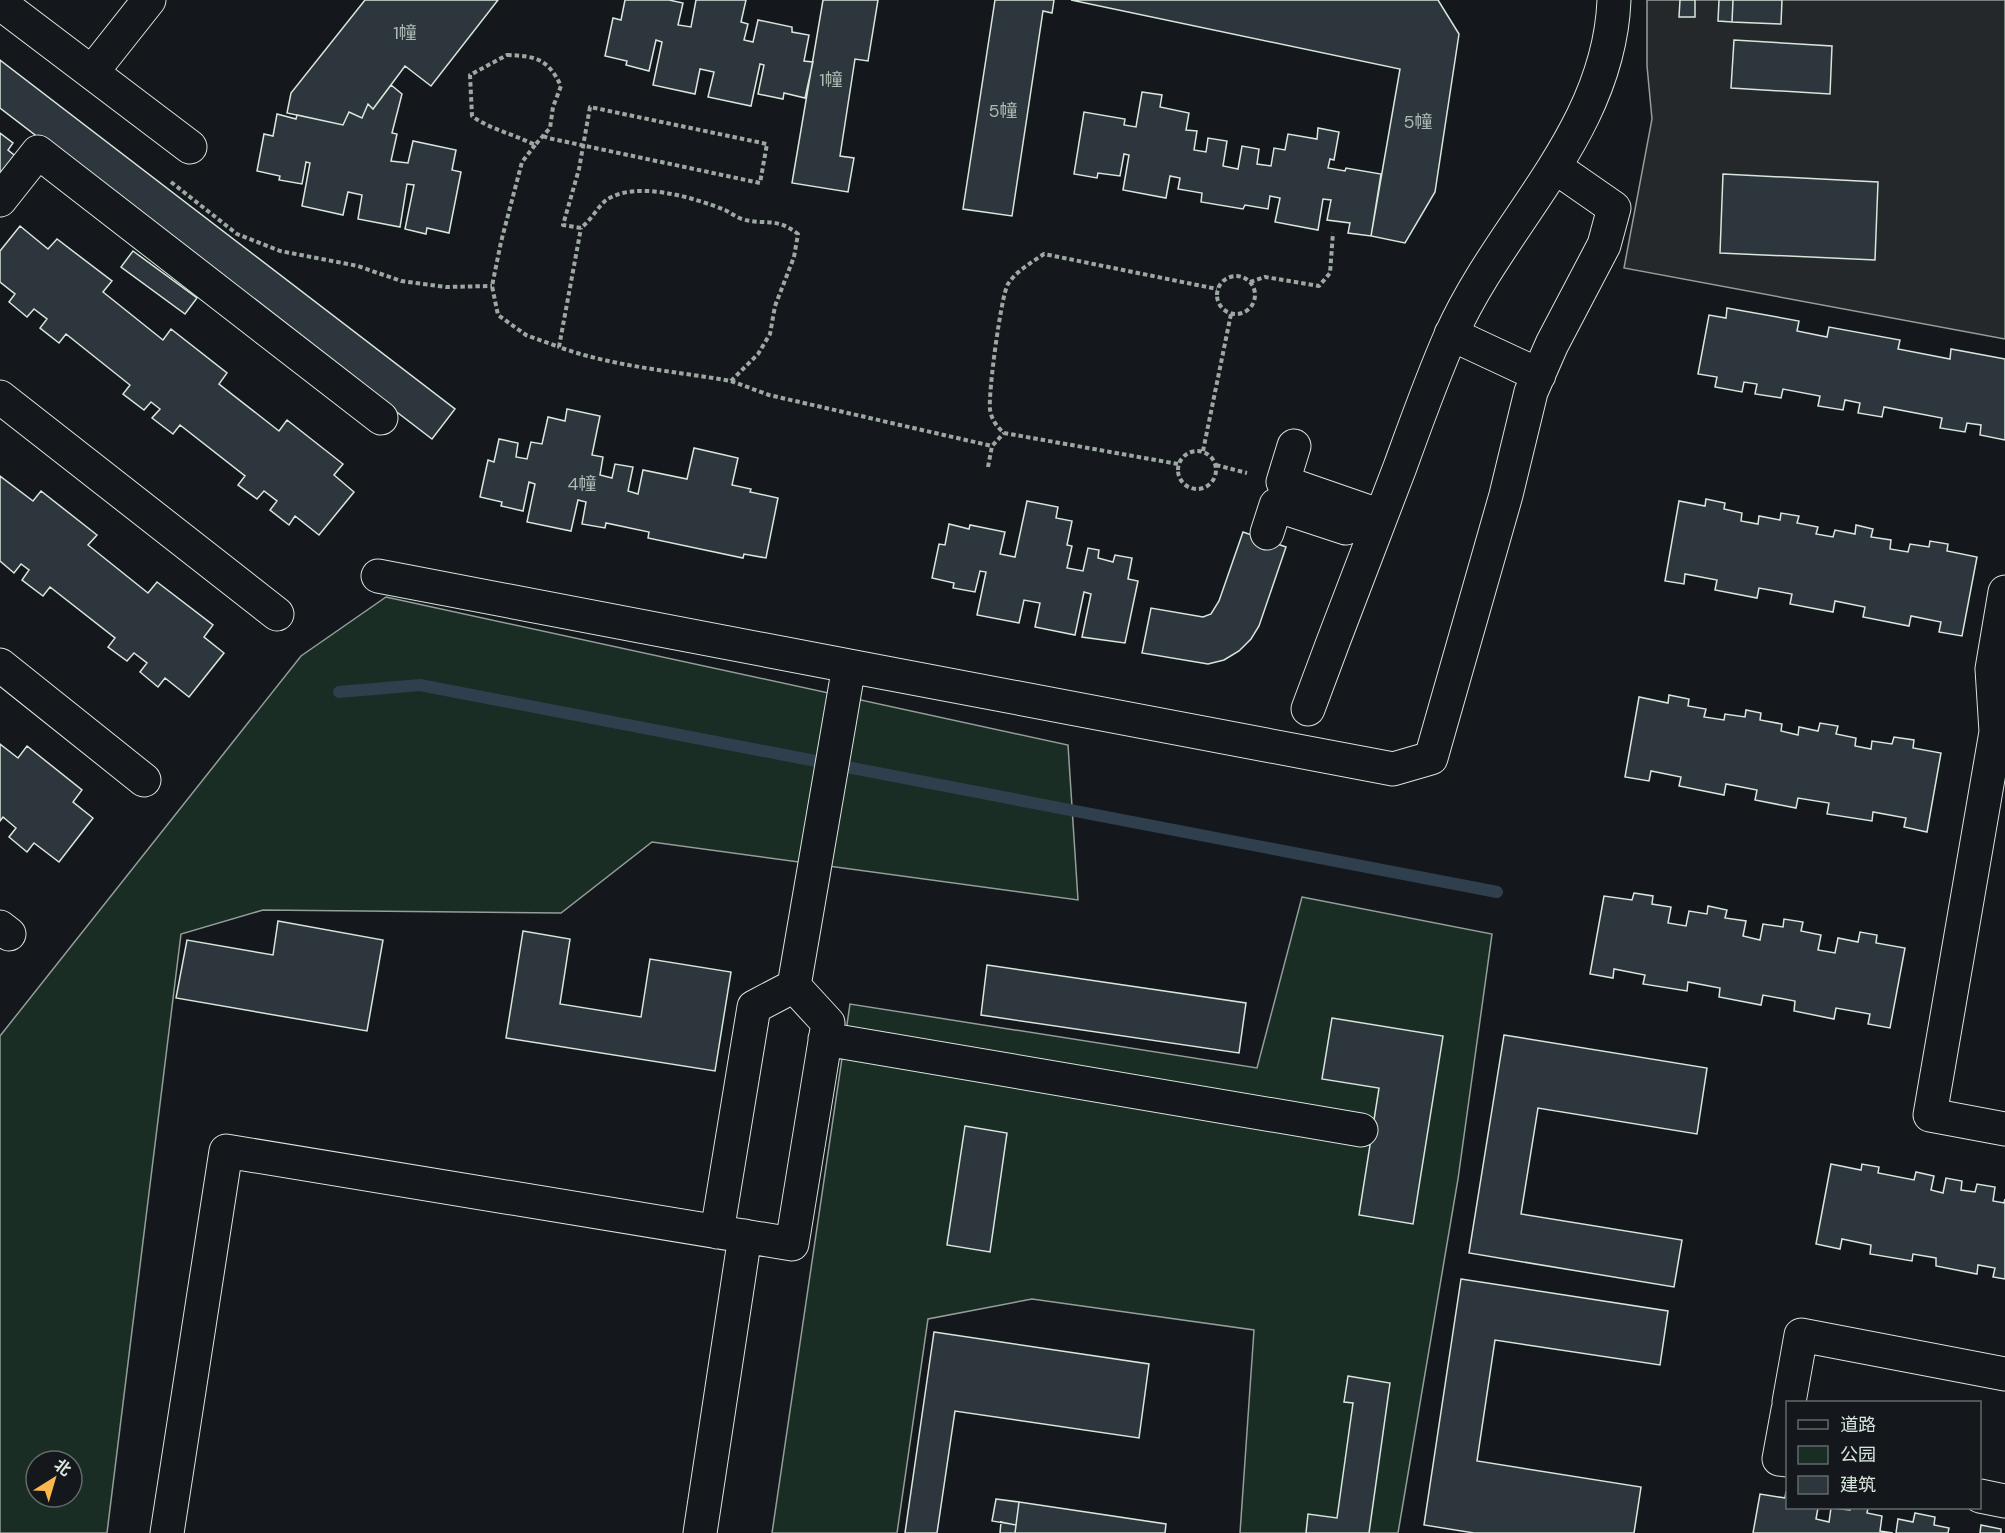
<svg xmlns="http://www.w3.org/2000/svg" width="2005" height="1533" font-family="'DM Sans','Noto Sans SC',sans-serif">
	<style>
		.green { fill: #1a2d24; stroke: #939e99; stroke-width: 1.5; fill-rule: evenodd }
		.parking { fill: #24282b; stroke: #939e99; stroke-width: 1.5 }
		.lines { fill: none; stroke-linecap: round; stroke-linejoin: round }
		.stream { stroke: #2f3f4d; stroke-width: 12 }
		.building { fill: #2c363c; stroke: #d8e6dc; stroke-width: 1.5 }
		.minor-casing { stroke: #d8e6dc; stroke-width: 35 }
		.path { stroke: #9da8a2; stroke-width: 4; stroke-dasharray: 4.5 3; stroke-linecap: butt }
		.minor { stroke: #14181c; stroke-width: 33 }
		.labels { text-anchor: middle; stroke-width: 4.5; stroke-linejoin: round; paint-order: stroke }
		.number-label { font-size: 18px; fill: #adbab4 }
	</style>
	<rect width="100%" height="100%" fill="#14181c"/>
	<!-- green -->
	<path class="green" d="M 386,597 L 1068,745 L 1078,900 L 652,842 L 561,913 L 263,910 L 181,934 L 107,1533 L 0,1533 L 0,1036 L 301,656 ZM 36,1461 L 72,1461 L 72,1497 L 36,1497 Z
		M 1302,897 L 1492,934 L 1458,1179 L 1398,1533 L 1240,1533 L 1254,1330 L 1032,1299 L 928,1319 L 897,1533 L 772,1533 L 850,1004 L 1257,1068 Z"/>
	<!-- parking -->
	<path class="parking" d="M 1647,0 L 2005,0 L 2005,339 L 1624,268 L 1652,119 L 1647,66 Z"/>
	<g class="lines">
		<!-- stream -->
		<path class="stream" d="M 339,692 L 420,685 L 1497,892"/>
	</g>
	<!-- building -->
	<path class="building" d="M 365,0 L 498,0 L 431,86 L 405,66 L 373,109 L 368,104 L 362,118 L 349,112 L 343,125 L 287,113 L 291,93 Z
		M 625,0 L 669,0 L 683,3 L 678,25 L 691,27 L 696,0 L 746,0 L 741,22 L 748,24 L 744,40 L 753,42 L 758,20 L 792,27 L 792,32 L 809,35 L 804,61 L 813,62 L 805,98 L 784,93 L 783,99 L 758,94 L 764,65 L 760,64 L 751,106 L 708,97 L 714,72 L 700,69 L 695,94 L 653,85 L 662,42 L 656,40 L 649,71 L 626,65 L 627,61 L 605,56 L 613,18 L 621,20 Z
		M 823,0 L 878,0 L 868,61 L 855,59 L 840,156 L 854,158 L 848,192 L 792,183 Z
		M 995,0 L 1054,0 L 1052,13 L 1043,11 L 1012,216 L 963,209 Z
		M 1071,0 L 1438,0 L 1459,34 L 1435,192 L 1405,243 L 1371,236 L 1400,69 Z
		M 1680,0 L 1695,0 L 1695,17 L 1679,17 Z
		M 1719,0 L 1733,0 L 1732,22 L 1718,21 Z
		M 1733,0 L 1782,0 L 1781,24 L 1732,22 Z
		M 1734,40 L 1832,46 L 1830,94 L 1731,88 Z
		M 0,60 L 455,409 L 432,439 L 0,108 Z
		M 391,85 L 402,94 L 392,133 L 397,134 L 391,161 L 408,163 L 413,141 L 456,150 L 452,170 L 461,172 L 449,233 L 427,228 L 426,234 L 405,229 L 414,185 L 407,184 L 400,227 L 358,219 L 362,195 L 348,192 L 343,215 L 302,206 L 310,163 L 306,162 L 302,184 L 279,180 L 280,176 L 257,171 L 264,134 L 273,136 L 277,114 L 296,119 L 297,115 L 343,125 L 349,112 L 362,118 L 368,104 L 373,109 Z
		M 1142,92 L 1162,95 L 1160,107 L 1189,113 L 1186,130 L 1197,131 L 1194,150 L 1206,152 L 1208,138 L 1227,141 L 1223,166 L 1238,169 L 1242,146 L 1259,149 L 1257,164 L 1271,166 L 1274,148 L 1285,150 L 1288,134 L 1317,139 L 1318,128 L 1339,132 L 1334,160 L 1330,159 L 1328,168 L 1345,171 L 1346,168 L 1381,174 L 1371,236 L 1348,233 L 1350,223 L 1327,220 L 1331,200 L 1323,199 L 1318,230 L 1275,222 L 1280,198 L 1270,196 L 1268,209 L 1245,205 L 1243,209 L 1201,202 L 1202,193 L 1178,189 L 1180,178 L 1170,176 L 1166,198 L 1123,190 L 1129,155 L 1124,154 L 1120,176 L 1098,173 L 1097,178 L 1074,174 L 1084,112 L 1125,119 L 1124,125 L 1136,127 Z
		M 0,133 L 13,143 L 8,150 L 18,158 L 0,178 Z
		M 1723,174 L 1878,182 L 1875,260 L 1720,253 Z
		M 20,226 L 48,249 L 57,239 L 112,281 L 103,292 L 163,340 L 171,329 L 227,373 L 219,384 L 279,431 L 287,420 L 343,464 L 334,475 L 354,492 L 319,535 L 295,516 L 289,525 L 270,510 L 277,501 L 264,491 L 257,499 L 238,485 L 245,476 L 180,425 L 173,434 L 152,418 L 160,409 L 151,402 L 144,410 L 123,394 L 130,385 L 66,334 L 59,343 L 40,328 L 47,319 L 34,309 L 27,317 L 9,302 L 15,294 L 0,282 L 0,251 Z
		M 133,251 L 197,298 L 185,314 L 121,267 Z
		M 1727,308 L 1799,321 L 1797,331 L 1827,337 L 1829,327 L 1900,340 L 1898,349 L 1950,359 L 1951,349 L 2005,359 L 2005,440 L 1980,435 L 1981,425 L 1967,423 L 1965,432 L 1940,428 L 1942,418 L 1884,407 L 1882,417 L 1858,413 L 1860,403 L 1845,400 L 1843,410 L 1818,406 L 1820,396 L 1783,389 L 1781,398 L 1755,394 L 1757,384 L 1744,382 L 1742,392 L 1715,387 L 1717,377 L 1698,374 L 1709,315 L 1726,318 Z
		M 567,409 L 600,416 L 592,455 L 603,457 L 600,475 L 612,478 L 615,464 L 633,467 L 628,491 L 638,494 L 643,470 L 687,479 L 694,448 L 738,458 L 732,485 L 751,489 L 750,492 L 778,498 L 766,558 L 744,554 L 743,558 L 648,538 L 649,532 L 606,523 L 605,528 L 582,524 L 586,502 L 578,500 L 571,531 L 527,522 L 535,484 L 529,482 L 523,511 L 501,506 L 502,502 L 480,497 L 488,460 L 494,462 L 499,439 L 518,443 L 516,457 L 527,459 L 531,442 L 542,444 L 548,417 L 565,421 Z
		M 0,476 L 33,501 L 41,491 L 97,535 L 88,545 L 148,593 L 157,582 L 213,625 L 204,637 L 224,653 L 189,697 L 165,678 L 158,687 L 140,672 L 147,663 L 134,653 L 127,661 L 108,647 L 115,638 L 50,587 L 43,596 L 22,580 L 29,570 L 21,564 L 14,573 L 0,561 Z
		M 1706,499 L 1725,503 L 1724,509 L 1742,513 L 1741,521 L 1758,524 L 1759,516 L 1780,520 L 1781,513 L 1799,516 L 1797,523 L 1818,527 L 1816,534 L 1833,537 L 1835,530 L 1855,534 L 1856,525 L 1873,529 L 1871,537 L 1891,540 L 1890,549 L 1908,552 L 1910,544 L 1929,547 L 1930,541 L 1948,544 L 1947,551 L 1977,557 L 1962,636 L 1939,632 L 1941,622 L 1911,616 L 1909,626 L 1863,617 L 1865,607 L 1835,601 L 1833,612 L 1790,604 L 1792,594 L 1759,588 L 1757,598 L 1715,590 L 1717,580 L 1685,574 L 1684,584 L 1665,581 L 1679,501 L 1705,506 Z
		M 1027,501 L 1058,507 L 1056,518 L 1072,521 L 1067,545 L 1072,546 L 1067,568 L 1083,571 L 1088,548 L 1099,550 L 1098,558 L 1113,562 L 1115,555 L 1132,558 L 1128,579 L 1138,581 L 1125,643 L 1082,637 L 1091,594 L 1084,592 L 1075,635 L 1035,627 L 1040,603 L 1024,600 L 1019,623 L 977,615 L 986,572 L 980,571 L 975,592 L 953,588 L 954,583 L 932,578 L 939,544 L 945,545 L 949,524 L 969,529 L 970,525 L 1005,532 L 1000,554 L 1015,557 Z
		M 1243,532 L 1286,547 L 1259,626 L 1251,639 L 1239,651 L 1224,660 L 1208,664 L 1142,653 L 1151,608 L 1203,617 L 1211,614 L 1219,601 Z
		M 1669,695 L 1689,699 L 1688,706 L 1706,709 L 1704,717 L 1724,720 L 1725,714 L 1745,717 L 1746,710 L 1761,713 L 1760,720 L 1782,724 L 1781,731 L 1798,735 L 1799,727 L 1818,731 L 1820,723 L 1838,726 L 1836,734 L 1856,738 L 1855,746 L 1871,749 L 1872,741 L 1892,744 L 1894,737 L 1914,740 L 1913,748 L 1941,753 L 1927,832 L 1904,827 L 1906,818 L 1873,812 L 1872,821 L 1827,814 L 1829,803 L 1798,798 L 1796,808 L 1755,800 L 1757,790 L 1726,784 L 1724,795 L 1679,786 L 1681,777 L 1651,771 L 1649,781 L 1625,777 L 1639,697 L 1668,703 Z
		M 0,744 L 18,758 L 27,746 L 82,790 L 73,802 L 93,818 L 59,862 L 34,843 L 27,852 L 9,837 L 16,828 L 3,817 L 0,821 Z
		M 1634,893 L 1653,896 L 1652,904 L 1671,907 L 1668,923 L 1686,926 L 1689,911 L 1707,914 L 1708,906 L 1727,910 L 1725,918 L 1746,921 L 1743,936 L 1760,940 L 1763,924 L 1783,927 L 1784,919 L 1803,922 L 1801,931 L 1821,935 L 1818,950 L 1835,953 L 1838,938 L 1858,942 L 1860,932 L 1877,935 L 1876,943 L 1905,948 L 1890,1028 L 1868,1024 L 1870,1014 L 1836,1008 L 1834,1019 L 1794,1011 L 1795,1001 L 1763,995 L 1761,1005 L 1719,997 L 1720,988 L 1688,982 L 1687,991 L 1643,984 L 1645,975 L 1614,969 L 1613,978 L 1590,974 L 1604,896 L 1632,900 Z
		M 278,921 L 383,940 L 367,1031 L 176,998 L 187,940 L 273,955 Z
		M 523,931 L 570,939 L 560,1004 L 641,1017 L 650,959 L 731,972 L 715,1071 L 506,1038 Z
		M 987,965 L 1246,1003 L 1239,1053 L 981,1015 Z
		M 1332,1018 L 1443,1036 L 1413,1224 L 1359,1215 L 1379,1088 L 1322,1079 Z
		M 1504,1035 L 1707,1068 L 1697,1134 L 1538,1108 L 1521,1214 L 1682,1240 L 1674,1287 L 1469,1253 Z
		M 965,1126 L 1007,1133 L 990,1252 L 947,1245 Z
		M 1831,1164 L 1861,1170 L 1862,1164 L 1879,1167 L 1878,1173 L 1914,1180 L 1916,1172 L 1934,1176 L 1931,1190 L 1943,1193 L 1946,1178 L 1962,1181 L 1961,1190 L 1975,1192 L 1977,1184 L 1995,1187 L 1993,1201 L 2004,1203 L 2005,1199 L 2005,1279 L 1993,1277 L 1995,1268 L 1978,1265 L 1977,1274 L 1936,1266 L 1936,1258 L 1913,1254 L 1912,1261 L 1870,1254 L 1871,1245 L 1842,1239 L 1840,1249 L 1816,1244 Z
		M 1461,1279 L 1668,1311 L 1660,1365 L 1495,1340 L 1477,1461 L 1641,1487 L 1634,1533 L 1474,1533 L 1424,1525 Z
		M 934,1332 L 1149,1364 L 1139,1438 L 955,1411 L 937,1533 L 905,1533 Z
		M 1348,1376 L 1390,1383 L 1369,1533 L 1306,1533 L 1308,1514 L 1337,1518 L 1353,1403 L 1344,1402 Z
		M 1786,1491 L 1788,1508 L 1818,1508 L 1816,1519 L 1829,1522 L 1831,1508 L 1850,1510 L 1850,1508 L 1868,1508 L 1867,1513 L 1882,1516 L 1880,1531 L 1893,1533 L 1753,1533 L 1760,1494 L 1785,1498 Z
		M 996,1499 L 1019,1502 L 1016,1525 L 992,1521 Z
		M 1019,1502 L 1166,1524 L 1165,1533 L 1015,1533 Z
		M 1915,1513 L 1935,1517 L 1934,1525 L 1949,1528 L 1948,1533 L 1896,1533 L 1898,1519 L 1913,1522 Z
		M 1001,1522 L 1016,1525 L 1015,1533 L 1000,1533 Z
		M 1981,1525 L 2001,1529 L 2001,1533 L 1980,1533 Z"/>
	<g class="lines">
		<!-- minor casing -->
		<g class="minor-casing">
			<path id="minor" d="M 0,3 L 190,147
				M 92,72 L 149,0
				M 0,200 L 38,152 L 381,418
				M 1451,334 L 1539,375
				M 0,397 L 277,614
				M 1294,446 L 1283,482 L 1381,516
				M 1267,533 L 1276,505 L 1346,528
				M 378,576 L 849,666
				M 2005,592 L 1992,669 L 1996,732 L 1930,1115 L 2005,1129
				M 0,665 L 144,780
				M 1308,709 C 1338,628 1369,547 1400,467 C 1416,423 1432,378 1451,335 C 1502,221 1609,132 1614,0
				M 0,927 L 9,934
				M 825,1039 L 1361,1130
				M 717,1232 L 754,1007 L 794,986
				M 1789,1402 L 1801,1335 L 2005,1374
				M 1788,1410 L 1779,1459 L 1788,1460
				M 1980,1496 L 2005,1501
				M 167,1533 L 226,1151 L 792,1244 L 828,1023 L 794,986 L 849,666 L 1393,769 L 1431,758 L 1506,495 L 1531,392 L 1552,344 L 1604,245 L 1614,208 L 1555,167
				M 700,1533 L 745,1236"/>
		</g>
		<!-- path -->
		<path class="path" d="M 507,55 C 536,56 548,59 561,86 L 553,107 L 550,128 L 535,145 C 514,134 491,130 472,116 L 470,75 Z
			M 543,136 L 548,138 L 760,183 L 767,144 L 590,107 L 579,169 L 563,225 L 581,228 C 591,220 598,207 605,201 C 634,179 695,198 725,210 C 731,213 736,217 742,219 C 765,226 775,216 798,234 L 794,257 L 775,306 L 770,334 L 758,354 L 731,381 C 674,371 614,367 559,347 L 581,228
			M 535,145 L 522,162 L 501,242 L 492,286 L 498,315 L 526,335 L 559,347
			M 171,182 L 237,234 L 280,251 L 358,266 L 401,281 L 446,287 L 492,286
			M1217 295a19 19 0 1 1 38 0a19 19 0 1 1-38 0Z
			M 1250,282 L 1265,277 L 1319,286 L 1330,273 L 1333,233
			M 731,381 L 769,395 L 992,446
			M1178 470a19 19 0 1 1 38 0a19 19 0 1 1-38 0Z
			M 1203,451 L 1231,314
			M 1178,464 L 1004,433 C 997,427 991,419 990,409 C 988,395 1001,295 1008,284 C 1016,271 1031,263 1044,254 L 1217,289
			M 1216,465 L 1247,473
			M 988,467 L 992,446 L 1004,433"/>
		<!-- minor -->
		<use href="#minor" class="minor"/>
	</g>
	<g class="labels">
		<!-- number labels -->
		<g class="number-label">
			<text x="405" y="39">1幢</text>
			<text x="831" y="86">1幢</text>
			<text x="1003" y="117">5幢</text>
			<text x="1418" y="128">5幢</text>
			<text x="582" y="490">4幢</text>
		</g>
	</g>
	<!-- legend -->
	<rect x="1786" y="1401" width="195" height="108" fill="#14181c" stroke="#626a69" stroke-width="1.5"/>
	<rect x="1798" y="1420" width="30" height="9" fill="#14181c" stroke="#626a69" stroke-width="1.5"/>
	<text x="1840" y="1431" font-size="18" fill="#d8e6dc">道路</text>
	<rect x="1798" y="1446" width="30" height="18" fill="#1a2d24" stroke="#626a69" stroke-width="1.5"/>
	<text x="1840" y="1461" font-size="18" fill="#d8e6dc">公园</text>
	<rect x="1798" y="1476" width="30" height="18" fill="#2c363c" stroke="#626a69" stroke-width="1.5"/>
	<text x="1840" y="1491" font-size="18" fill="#d8e6dc">建筑</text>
	<!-- north arrow -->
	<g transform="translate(54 1479) rotate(37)"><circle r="28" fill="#14181c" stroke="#626a69" stroke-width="1.5"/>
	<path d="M0-4.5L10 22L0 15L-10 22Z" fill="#ffb74d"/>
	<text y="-9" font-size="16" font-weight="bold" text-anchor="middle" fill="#d8e6dc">北</text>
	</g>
</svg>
